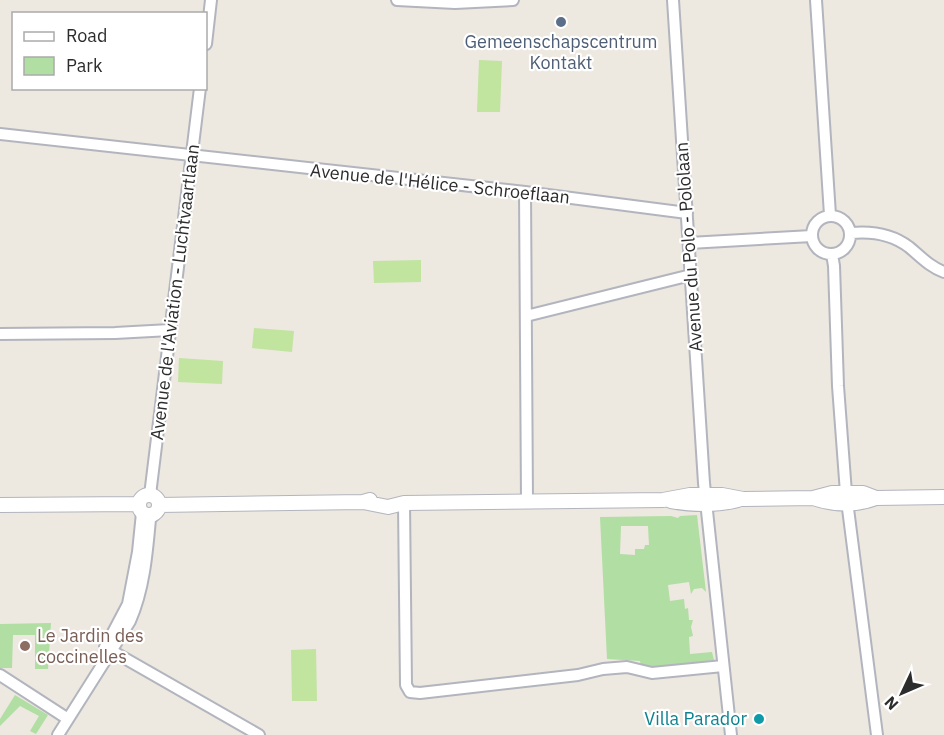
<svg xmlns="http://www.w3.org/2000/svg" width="944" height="735" font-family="'IBM Plex Sans',sans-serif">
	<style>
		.green { fill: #b1dea2; fill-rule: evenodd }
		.pitch { fill: #c1e49f }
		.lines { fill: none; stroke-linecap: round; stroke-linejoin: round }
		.street-casing { stroke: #b3b5be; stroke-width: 14 }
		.secondary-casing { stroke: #b3b5be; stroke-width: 16 }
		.street { stroke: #fff; stroke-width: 10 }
		.secondary { stroke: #fff; stroke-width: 14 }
		.service-dot { fill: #5c6f8a; stroke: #fff; stroke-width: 2 }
		.education-dot { fill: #8d6e63; stroke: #fff; stroke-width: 2 }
		.culture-dot { fill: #0f9aa8; stroke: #fff; stroke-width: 2 }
		.labels { text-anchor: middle; stroke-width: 4.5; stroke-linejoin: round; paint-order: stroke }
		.service-label { font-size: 18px; fill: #4e5e75; stroke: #fff }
		.street-label { font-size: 18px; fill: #2c2c2c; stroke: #fff }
		.education-label { font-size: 18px; fill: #785e54; stroke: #fff; text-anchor: start }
		.culture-label { font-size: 18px; fill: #0d838f; stroke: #fff; text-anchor: end }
	</style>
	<rect width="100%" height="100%" fill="#ede8e0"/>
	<!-- green -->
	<path class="green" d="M 697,515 L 706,592 L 702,588 L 694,589 L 691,594 L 689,582 L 668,585 L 670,601 L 684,599 L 685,609 L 688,608 L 689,620 L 693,620 L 691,627 L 693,636 L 689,637 L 690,654 L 712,652 L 714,660 L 655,668 L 641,666 L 640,661 L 607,659 L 600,517 L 671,516 L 678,518 L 680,516 ZM 621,526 L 648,526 L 649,545 L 645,545 L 644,549 L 635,549 L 635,555 L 620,554 Z
		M 51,623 L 48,669 L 35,669 L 35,635 L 13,635 L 12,668 L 0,668 L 0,624 Z
		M 15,695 L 48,715 L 36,734 L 30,731 L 39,716 L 20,706 L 0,726 L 0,719 Z"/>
	<!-- pitch -->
	<path class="pitch" d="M 479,60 L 502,61 L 500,112 L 477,112 Z
		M 421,260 L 421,282 L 374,283 L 373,261 Z
		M 254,328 L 294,331 L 292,352 L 252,348 Z
		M 179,358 L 223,361 L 222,384 L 178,382 Z
		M 316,649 L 317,701 L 292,701 L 291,650 Z"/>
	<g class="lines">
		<!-- street casing -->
		<g class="street-casing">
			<path id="street" d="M 397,0 L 455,3 L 513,0
				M 673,0 L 704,483 L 731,735
				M 816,0 L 830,215
				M 206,44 L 211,0
				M 0,134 L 525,192 L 687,213
				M 525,192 L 527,501
				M812 235a19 19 0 1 1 38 0a19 19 0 1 1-38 0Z
				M 851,233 C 872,231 892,234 909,247 C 921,257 930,267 944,272
				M 689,243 L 812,236
				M 832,254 L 834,266 L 838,386 L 846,493 L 877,735
				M 526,316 L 691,275
				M 0,334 L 115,333 L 170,330
				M 150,495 L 200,88
				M 404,503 L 406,685 L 410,692 L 420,693 L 578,675 L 603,669 L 627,667 L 652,673 L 723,666
				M 108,642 L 128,604 L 138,552 L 142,513
				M 105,647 L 259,735
				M 0,675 L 68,719
				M 58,735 L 130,621 C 144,589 147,553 150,519 L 154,515"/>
		</g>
		<!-- secondary casing -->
		<g class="secondary-casing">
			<path id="secondary" d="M139 505a10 10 0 1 1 20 0a10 10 0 1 1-20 0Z
				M 813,498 C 834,505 855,506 876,498
				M 671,501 C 694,505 715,506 738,500
				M 363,502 L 388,507 L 404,503 L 663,500 L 690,495 L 722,495 L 743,499 L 813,498 L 832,493 L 863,493 L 876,498 L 944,497
				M 0,505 L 138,504
				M 159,505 L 363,502 L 370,500"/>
		</g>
		<!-- street -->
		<use href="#street" class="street"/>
		<!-- secondary -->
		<use href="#secondary" class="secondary"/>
	</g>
	<!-- markers -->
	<circle class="service-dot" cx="561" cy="22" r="6"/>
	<circle class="education-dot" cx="25" cy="646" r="6"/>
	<circle class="culture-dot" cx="759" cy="719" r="6"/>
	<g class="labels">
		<!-- service labels -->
		<g class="service-label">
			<text x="561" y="48">Gemeenschapscentrum<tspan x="561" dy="21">Kontakt</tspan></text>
		</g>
		<!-- street labels -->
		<g class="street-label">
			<text transform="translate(440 184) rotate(6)" y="6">Avenue de l'Hélice - Schroeflaan</text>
			<text transform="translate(689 247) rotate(-94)" y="6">Avenue du Polo - Pololaan</text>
			<text transform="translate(175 292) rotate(-83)" y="6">Avenue de l'Aviation - Luchtvaartlaan</text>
		</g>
		<!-- education labels -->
		<g class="education-label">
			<text x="37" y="642">Le Jardin des<tspan x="37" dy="21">coccinelles</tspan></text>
		</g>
		<!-- culture labels -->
		<g class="culture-label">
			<text x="747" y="725">Villa Parador</text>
		</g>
	</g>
	<!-- legend -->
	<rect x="12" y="12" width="195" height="78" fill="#ffffff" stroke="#ababab" stroke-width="1.5"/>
	<rect x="24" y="32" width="30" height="9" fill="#ffffff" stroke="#ababab" stroke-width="1.5"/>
	<text x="66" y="42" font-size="18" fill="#2c2c2c">Road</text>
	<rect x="24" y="57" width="30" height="18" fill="#b1dea2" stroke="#ababab" stroke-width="1.5"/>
	<text x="66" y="72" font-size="18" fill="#2c2c2c">Park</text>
	<!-- north arrow -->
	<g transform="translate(902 693) rotate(226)" stroke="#ffffff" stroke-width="4.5" paint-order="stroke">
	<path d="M0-4.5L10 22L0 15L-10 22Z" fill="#2c2c2c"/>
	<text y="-9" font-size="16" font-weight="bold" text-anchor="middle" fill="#2c2c2c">N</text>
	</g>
</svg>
